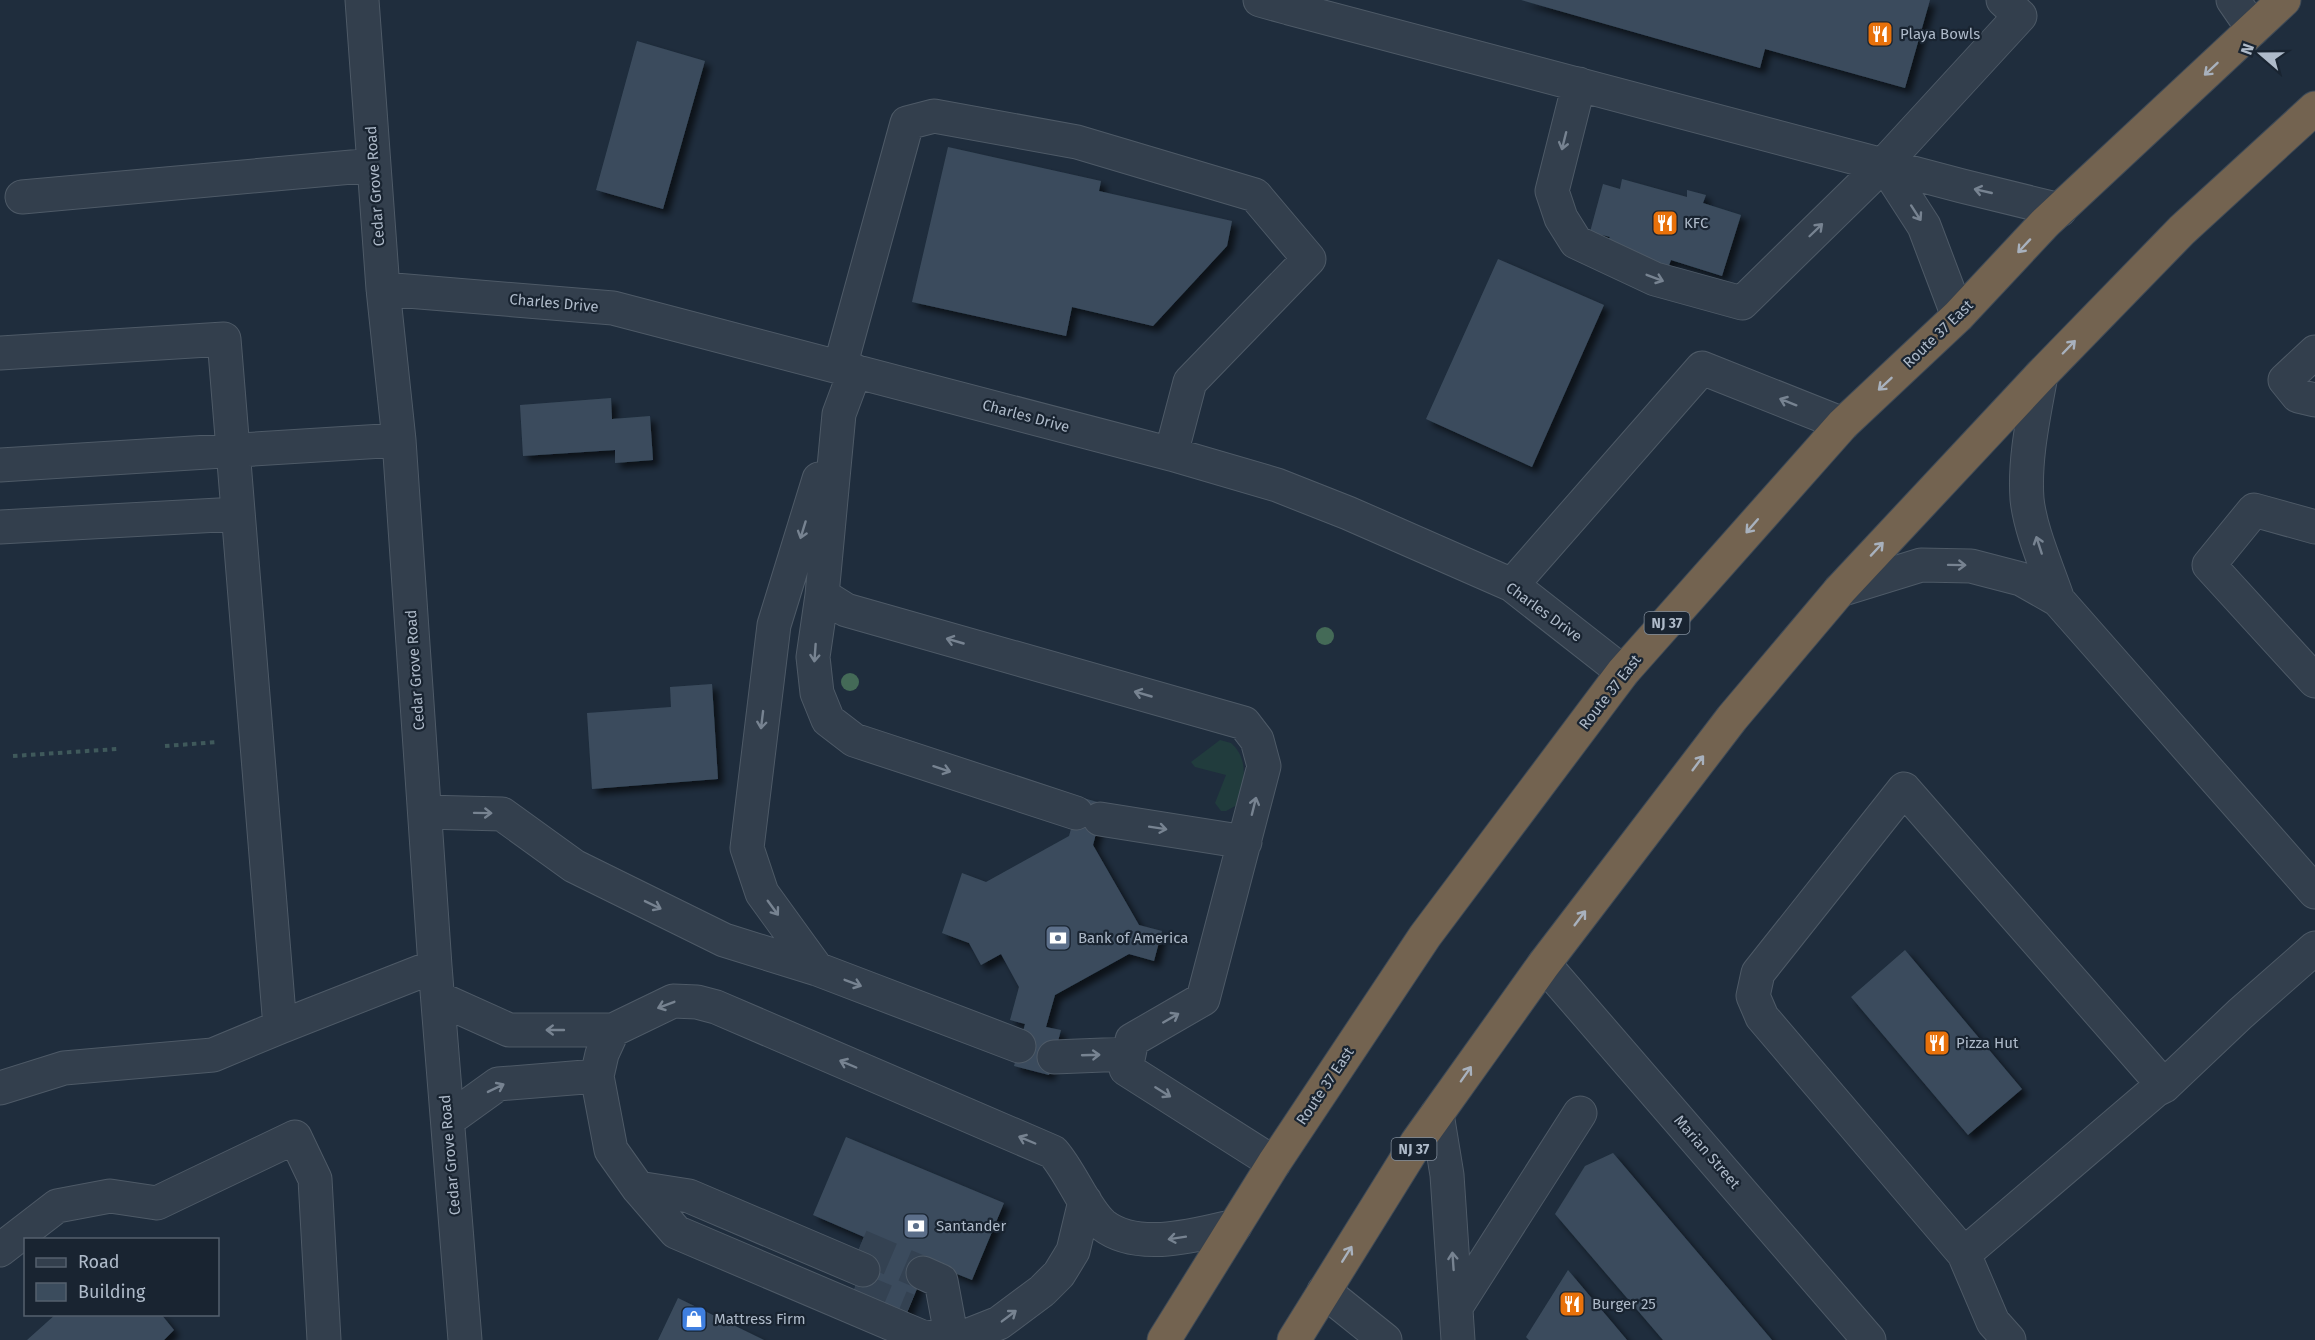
<svg xmlns="http://www.w3.org/2000/svg" width="2315" height="1340" font-family="'Fira Sans',sans-serif">
	<style>
		.green { fill: #213c3d }
		.building { fill: #3b4c5d; filter: url(#shadow) }
		.lines { fill: none; stroke-linecap: round; stroke-linejoin: round }
		.minor-tunnel { stroke: #344252; stroke-width: 33; stroke-dasharray: 33 16; stroke-linecap: butt }
		.minor-casing { stroke: #4e5a67; stroke-width: 35 }
		.highway-casing { stroke: #3e4a57; stroke-width: 35 }
		.path { stroke: #3f595b; stroke-width: 4; stroke-dasharray: 4.5 4.5; stroke-linecap: butt }
		.minor { stroke: #333f4d; stroke-width: 33 }
		.highway { stroke: #736350; stroke-width: 33 }
		.tree { fill: #446a57 }
		.oneway { stroke: #a8b1bd }
		.oneway2 { stroke: #778391 }
		.labels { text-anchor: middle; stroke-width: 4.5; stroke-linejoin: round; paint-order: stroke }
		.shield { fill: #192431; stroke: #818d9b; stroke-width: 1.5 }
		.shield-label { font-size: 14px; font-weight: bold; fill: #aebac9 }
		.poi-label { font-size: 15px; fill: #aebac9; stroke: #192431; text-anchor: start }
		.street-label { font-size: 15px; fill: #aebac9; stroke: #192431 }
	</style>
	<defs>
		<filter id="shadow"><feDropShadow dx="5.5" dy="5.5" stdDeviation="3" flood-color="#0009"/></filter>
	</defs>
	<rect width="100%" height="100%" fill="#1f2d3d"/>
	<!-- green -->
	<path class="green" d="M 1220,740 L 1231,743 C 1250,760 1244,783 1237,805 L 1226,811 L 1221,811 L 1215,803 L 1226,775 L 1195,767 L 1191,762 Z"/>
	<!-- building -->
	<path class="building" d="M 1521,0 L 1930,0 L 1905,88 L 1765,49 L 1760,68 Z
		M 637,41 L 705,61 L 663,209 L 596,190 Z
		M 948,147 L 1101,181 L 1099,191 L 1232,221 L 1227,246 L 1153,326 L 1072,307 L 1066,336 L 912,302 Z
		M 1622,179 L 1687,197 L 1687,190 L 1706,195 L 1703,203 L 1741,215 L 1722,276 L 1671,260 L 1668,268 L 1641,260 L 1643,255 L 1606,243 L 1610,237 L 1590,232 L 1603,184 L 1620,189 Z
		M 1498,259 L 1604,305 L 1532,467 L 1426,419 Z
		M 611,398 L 612,419 L 650,416 L 653,460 L 615,463 L 615,450 L 523,456 L 520,405 Z
		M 712,684 L 718,779 L 592,789 L 587,713 L 671,707 L 670,687 Z
		M 1080,797 L 1104,804 L 1093,845 L 1139,925 L 1162,931 L 1154,961 L 1129,954 L 1055,995 L 1046,1027 L 1061,1030 L 1049,1075 L 1014,1066 L 1025,1024 L 1010,1020 L 1019,987 L 1001,954 L 981,965 L 969,943 L 942,933 L 962,873 L 986,882 L 1069,836 Z
		M 1905,950 L 2022,1089 L 1968,1135 L 1851,997 Z
		M 846,1137 L 1004,1203 L 972,1280 L 937,1266 L 927,1265 L 901,1327 L 848,1304 L 869,1253 L 859,1249 L 864,1237 L 813,1215 Z
		M 1613,1153 L 1772,1340 L 1663,1340 L 1555,1214 L 1585,1166 Z
		M 1568,1270 L 1627,1340 L 1529,1340 L 1526,1337 Z
		M 678,1298 L 764,1340 L 658,1340 Z
		M 56,1314 L 161,1314 L 174,1330 L 164,1340 L 27,1340 Z"/>
	<g class="lines">
		<!-- minor-tunnel -->
		<path class="minor-tunnel" d="M 860,1246 L 923,1273
			M 855,1288 L 908,1310"/>
		<!-- minor casing -->
		<g class="minor-casing">
			<path id="minor" d="M 362,0 L 383,289 L 399,440 L 435,966 L 465,1340
				M 1260,0 L 1289,8
				M 1291,0 L 1289,8 L 1962,186 L 2060,210
				M 2233,0 L 2253,29
				M 1579,84 L 1552,191 L 1561,218 L 1576,242 L 1655,279 L 1742,303 L 1884,164 L 2020,16 L 2003,0
				M 1884,164 L 1924,226 L 1958,316
				M 22,197 L 374,165
				M 383,289 L 613,308 L 1171,454 L 1277,485 L 1348,513 L 1512,585 L 1623,672
				M 2315,352 L 2285,380 L 2298,396 L 2315,400
				M 0,353 L 224,339 L 280,1027
				M 840,367 L 907,123 L 934,116 L 1077,142 L 1255,195 L 1309,259 L 1190,382 L 1171,454
				M 855,371 L 839,414 L 822,595 L 813,657 L 817,693 L 828,720 L 854,740 L 1076,813
				M 2041,375 C 2034,415 2024,458 2027,499 C 2030,530 2048,570 2058,600
				M 0,465 L 399,440
				M 0,527 L 237,514
				M 2315,527 L 2254,510 L 2209,565 L 2315,681
				M 1512,585 L 1702,368 L 1843,424
				M 1840,590 L 1921,565 L 1971,566 L 2021,579 L 2058,600 L 2315,892
				M 822,595 L 846,610 L 1244,723 L 1257,740 L 1264,766 L 1203,999 L 1132,1040 L 1126,1069 L 1274,1163
				M 425,812 L 502,814 L 574,866 L 724,940 L 817,969 L 1019,1046
				M 1100,819 L 1245,842
				M 1544,964 L 1869,1340
				M 817,969 L 762,893 L 747,848 L 774,625 L 819,479
				M 438,998 L 509,1030 L 613,1030
				M 1054,1057 L 1128,1054
				M 0,1088 L 64,1068 L 213,1055 L 280,1027 L 435,966
				M 1437,1114 L 1447,1175 L 1458,1340
				M 448,1120 L 498,1084 L 597,1076
				M 638,1188 L 689,1196 L 863,1270
				M 0,1250 L 57,1206 L 110,1196 L 157,1203 L 295,1137 L 315,1179 L 324,1340
				M 1964,1254 L 2156,1090 L 2164,1086 L 2240,1014 L 2315,948
				M 923,1273 L 941,1281 L 952,1340
				M 1324,1291 L 1385,1340
				M 1456,1307 L 1580,1113
				M 943,1340 L 920,1336 L 676,1232 L 638,1188 L 611,1150 L 597,1076 L 602,1054 L 613,1030 L 673,1001 L 697,1002 L 716,1007 L 1053,1152 C 1071,1172 1085,1210 1103,1225 C 1138,1252 1196,1235 1235,1226
				M 956,1340 L 999,1323 L 1042,1291 L 1059,1274 L 1073,1251 L 1085,1201
				M 2009,1340 L 1993,1322 L 1964,1254 L 1762,1017 L 1753,996 L 1758,973 L 1904,789 L 2164,1086"/>
		</g>
		<!-- highway casing -->
		<g class="highway-casing">
			<path id="highway" d="M 1164,1340 L 1274,1163 L 1425,936 L 1623,672 L 1843,424 L 1958,316 L 2045,223 L 2284,0
				M 1294,1340 L 1417,1142 L 1544,964 L 1732,718 L 1840,590 L 2041,375 L 2182,230 L 2315,108"/>
		</g>
		<!-- path -->
		<path class="path" d="M 165,746 L 218,742
			M 13,756 L 117,749"/>
		<!-- minor -->
		<use href="#minor" class="minor"/>
		<!-- highway -->
		<use href="#highway" class="highway"/>
	</g>
	<!-- trees -->
	<g class="tree">
		<circle cx="1325" cy="636" r="9"/>
		<circle cx="850" cy="682" r="9"/>
	</g>
	<!-- one-way arrows -->
	<defs><path id="oneway-shaft" d="M-6 0H5M1.5-3L5.5 0L1.5 3" fill="none" stroke-width="1.6" stroke-linecap="round" stroke-linejoin="round" transform="scale(1.5)"/></defs>
	<g class="oneway">
		<use href="#oneway-shaft" transform="translate(2211 69) rotate(137)"/>
		<use href="#oneway-shaft" transform="translate(2024 246) rotate(133)"/>
		<use href="#oneway-shaft" transform="translate(2069 347) rotate(-46)"/>
		<use href="#oneway-shaft" transform="translate(1885 384) rotate(137)"/>
		<use href="#oneway-shaft" transform="translate(1752 526) rotate(131)"/>
		<use href="#oneway-shaft" transform="translate(1877 549) rotate(-47)"/>
		<use href="#oneway-shaft" transform="translate(1698 763) rotate(-53)"/>
		<use href="#oneway-shaft" transform="translate(1580 918) rotate(-53)"/>
		<use href="#oneway-shaft" transform="translate(1466 1074) rotate(-55)"/>
		<use href="#oneway-shaft" transform="translate(1347 1254) rotate(-58)"/>
	</g>
	<g class="oneway2">
		<use href="#oneway-shaft" transform="translate(1564 141) rotate(104)"/>
		<use href="#oneway-shaft" transform="translate(1983 191) rotate(-167)"/>
		<use href="#oneway-shaft" transform="translate(1916 213) rotate(57)"/>
		<use href="#oneway-shaft" transform="translate(1816 230) rotate(-44)"/>
		<use href="#oneway-shaft" transform="translate(1655 278) rotate(21)"/>
		<use href="#oneway-shaft" transform="translate(1788 402) rotate(-158)"/>
		<use href="#oneway-shaft" transform="translate(803 530) rotate(107)"/>
		<use href="#oneway-shaft" transform="translate(2039 545) rotate(-108)"/>
		<use href="#oneway-shaft" transform="translate(1957 565) rotate(1)"/>
		<use href="#oneway-shaft" transform="translate(955 641) rotate(-164)"/>
		<use href="#oneway-shaft" transform="translate(815 653) rotate(94)"/>
		<use href="#oneway-shaft" transform="translate(1143 694) rotate(-164)"/>
		<use href="#oneway-shaft" transform="translate(762 720) rotate(97)"/>
		<use href="#oneway-shaft" transform="translate(942 769) rotate(18)"/>
		<use href="#oneway-shaft" transform="translate(1254 806) rotate(-76)"/>
		<use href="#oneway-shaft" transform="translate(483 813) rotate(1)"/>
		<use href="#oneway-shaft" transform="translate(1158 828) rotate(9)"/>
		<use href="#oneway-shaft" transform="translate(653 905) rotate(26)"/>
		<use href="#oneway-shaft" transform="translate(773 908) rotate(54)"/>
		<use href="#oneway-shaft" transform="translate(853 983) rotate(21)"/>
		<use href="#oneway-shaft" transform="translate(666 1005) rotate(159)"/>
		<use href="#oneway-shaft" transform="translate(1171 1018) rotate(-30)"/>
		<use href="#oneway-shaft" transform="translate(555 1030) rotate(-180)"/>
		<use href="#oneway-shaft" transform="translate(1091 1055) rotate(-2)"/>
		<use href="#oneway-shaft" transform="translate(848 1064) rotate(-157)"/>
		<use href="#oneway-shaft" transform="translate(496 1088) rotate(-26)"/>
		<use href="#oneway-shaft" transform="translate(1163 1092) rotate(32)"/>
		<use href="#oneway-shaft" transform="translate(1027 1140) rotate(-157)"/>
		<use href="#oneway-shaft" transform="translate(1177 1238) rotate(171)"/>
		<use href="#oneway-shaft" transform="translate(1453 1261) rotate(-94)"/>
		<use href="#oneway-shaft" transform="translate(1009 1316) rotate(-37)"/>
	</g>
	<!-- icons -->
	<defs>
		<g id="restaurant-square" transform="scale(1.35)"><rect x="-9" y="-9" width="18" height="18" rx="4" fill="#e8710a" stroke="#192431"/><path d="M-5-6h1v4h1v-4h1v4h1v-4h1v5L-1.5 .5V6h-2V.5L-5-1ZM5-6V6H3V1.5H1.5Q1.5-4 5-6Z" fill="#fff"/></g>
		<g id="bank-square" transform="scale(1.35)"><rect x="-9" y="-9" width="18" height="18" rx="4" fill="#5c6f8a" stroke="#192431"/><path d="M-6-4H6V4H-6ZM0-2.3a2.3 2.3 0 1 0 0 4.6a2.3 2.3 0 1 0 0-4.6Z" fill="#fff"/></g>
		<g id="shop-square" transform="scale(1.35)"><rect x="-9" y="-9" width="18" height="18" rx="4" fill="#3f7fe0" stroke="#192431"/><path d="M-5-2.5h2.3a2.7 3.5 0 0 1 5.4 0H5L5.5 6h-11ZM-1.5-2.5h3a1.5 2.3 0 0 0-3 0Z" fill="#fff"/></g>
	</defs>
	<g fill-rule="evenodd">
		<use href="#restaurant-square" x="1880" y="34"/>
		<use href="#restaurant-square" x="1665" y="223"/>
		<use href="#bank-square" x="1058" y="938"/>
		<use href="#restaurant-square" x="1937" y="1043"/>
		<use href="#bank-square" x="916" y="1226"/>
		<use href="#restaurant-square" x="1572" y="1304"/>
		<use href="#shop-square" x="694" y="1319"/>
	</g>
	<g class="labels">
		<!-- shield labels -->
		<g class="shield">
			<rect x="1644.5" y="612" width="45" height="22" rx="4.5"/>
			<rect x="1391.5" y="1138" width="45" height="22" rx="4.5"/>
		</g>
		<g class="shield-label">
			<text x="1667" y="628">NJ 37</text>
			<text x="1414" y="1154">NJ 37</text>
		</g>
		<!-- poi labels -->
		<g class="poi-label">
			<text x="1900" y="39">Playa Bowls</text>
			<text x="1684" y="228">KFC</text>
			<text x="1078" y="943">Bank of America</text>
			<text x="1956" y="1048">Pizza Hut</text>
			<text x="936" y="1231">Santander</text>
			<text x="1592" y="1309">Burger 25</text>
			<text x="714" y="1324">Mattress Firm</text>
		</g>
		<!-- street labels -->
		<g class="street-label">
			<text transform="translate(375 186) rotate(-94)" y="5">Cedar Grove Road</text>
			<text transform="translate(554 303) rotate(5)" y="5">Charles Drive</text>
			<text transform="translate(1938 334) rotate(-44)" y="5">Route 37 East</text>
			<text transform="translate(1026 416) rotate(15)" y="5">Charles Drive</text>
			<text transform="translate(1544 612) rotate(36)" y="5">Charles Drive</text>
			<text transform="translate(415 670) rotate(-94)" y="5">Cedar Grove Road</text>
			<text transform="translate(1610 692) rotate(-52)" y="5">Route 37 East</text>
			<text transform="translate(1325 1086) rotate(-56)" y="5">Route 37 East</text>
			<text transform="translate(1707 1152) rotate(49)" y="5">Marian Street</text>
			<text transform="translate(450 1155) rotate(-95)" y="5">Cedar Grove Road</text>
		</g>
	</g>
	<!-- legend -->
	<rect x="24" y="1238" width="195" height="78" fill="#192431" stroke="#55606e" stroke-width="1.5"/>
	<rect x="36" y="1258" width="30" height="9" fill="#333f4d" stroke="#55606e" stroke-width="1.5"/>
	<text x="78" y="1268" font-size="18" fill="#aebac9">Road</text>
	<rect x="36" y="1283" width="30" height="18" fill="#3b4c5d" stroke="#55606e" stroke-width="1.5"/>
	<text x="78" y="1298" font-size="18" fill="#aebac9">Building</text>
	<!-- north arrow -->
	<g transform="translate(2261 54) rotate(290)" stroke="#192431" stroke-width="4.5" paint-order="stroke">
	<path d="M0-4.5L10 22L0 15L-10 22Z" fill="#aebac9"/>
	<text y="-9" font-size="16" font-weight="bold" text-anchor="middle" fill="#aebac9">N</text>
	</g>
</svg>
